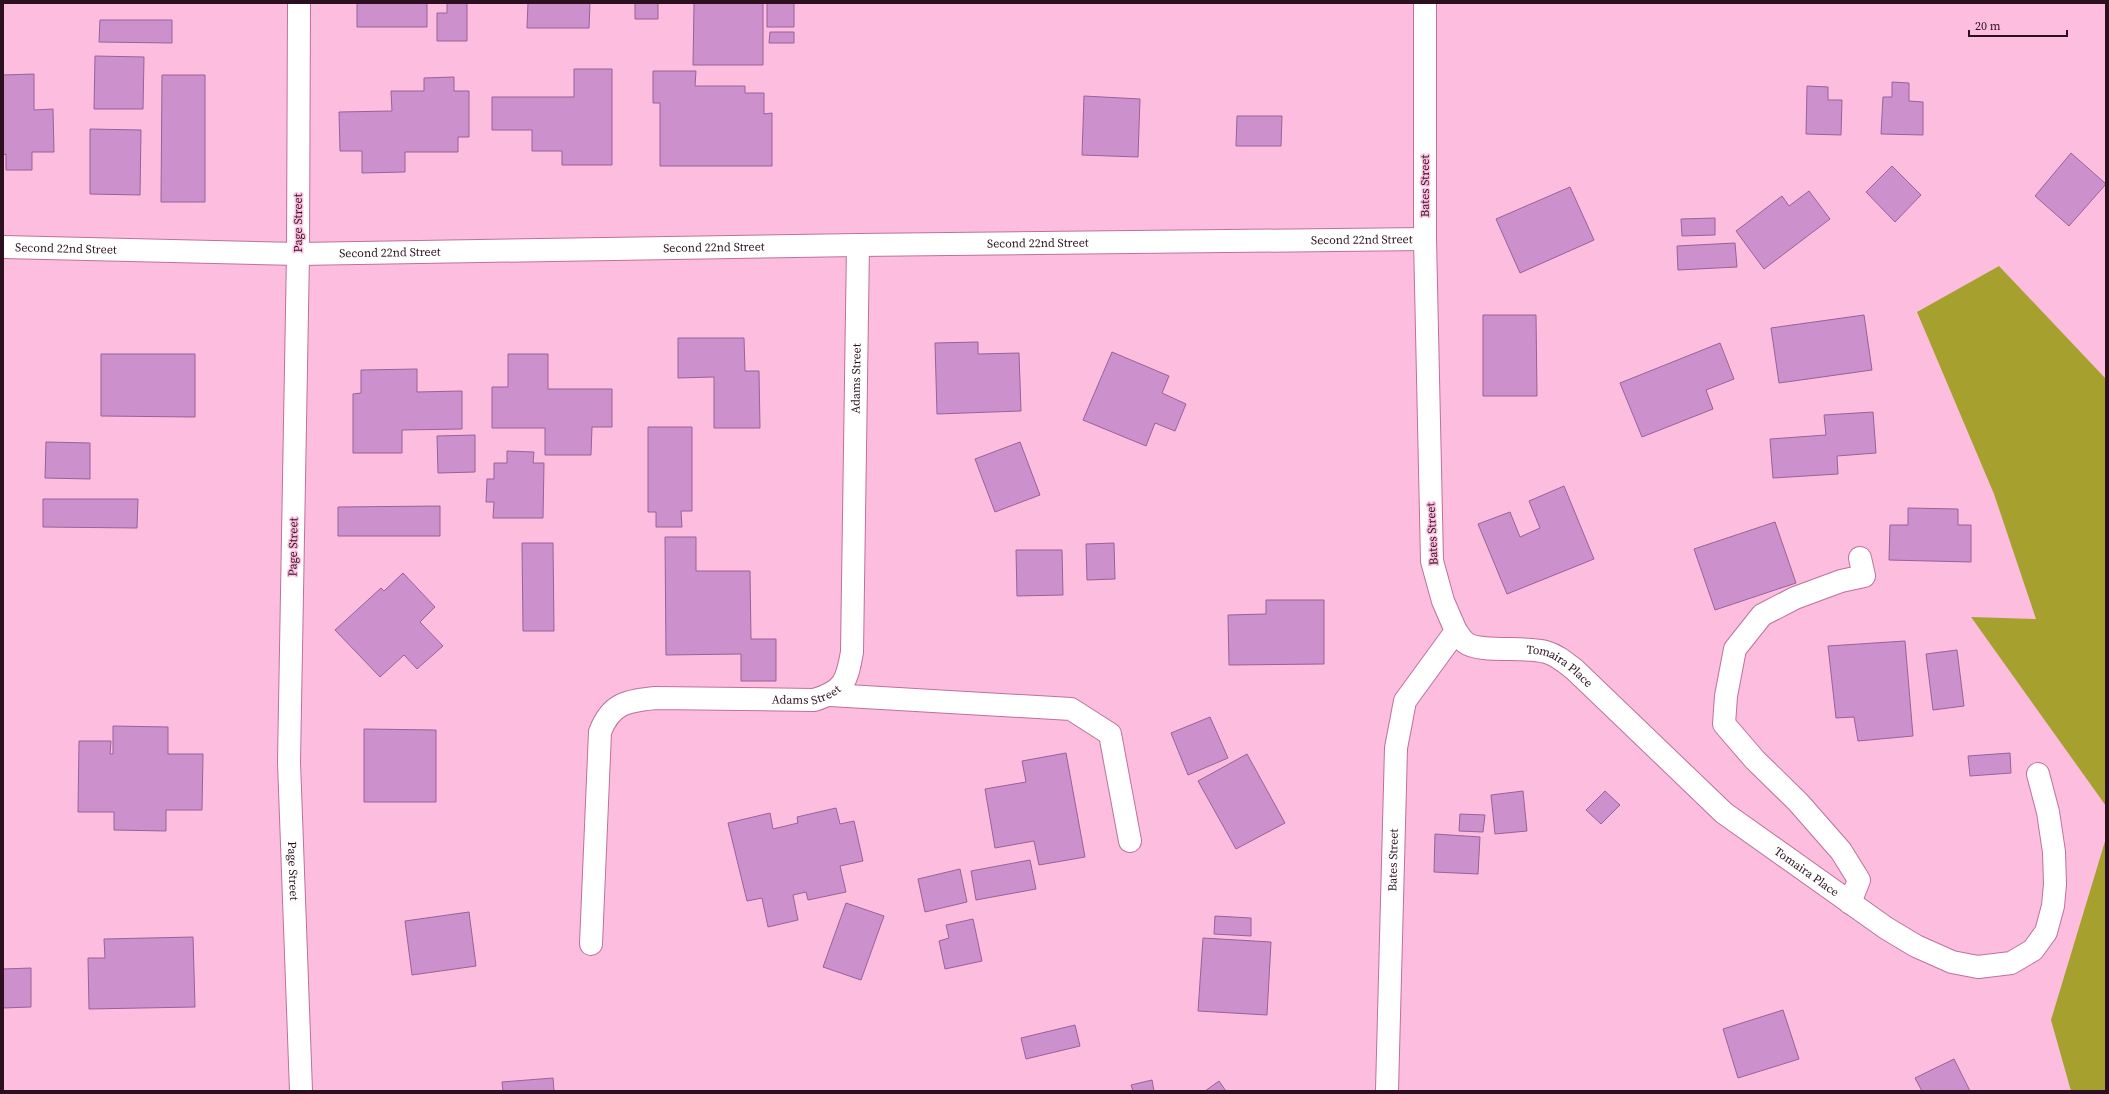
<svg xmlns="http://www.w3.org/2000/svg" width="2109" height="1094" font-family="'Source Serif 4',serif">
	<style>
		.forest { fill: #a6a12e }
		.building { fill: #cc91cc; stroke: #996199 }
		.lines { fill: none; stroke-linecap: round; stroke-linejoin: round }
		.minor-casing { stroke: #bd729a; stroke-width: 24 }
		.minor { stroke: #fff; stroke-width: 22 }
		.labels { text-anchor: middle; stroke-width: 3; stroke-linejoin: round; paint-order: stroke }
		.street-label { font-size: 12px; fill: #2d1020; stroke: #fdbdde }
	</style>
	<rect width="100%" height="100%" fill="#fdbdde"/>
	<!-- forest -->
	<path class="forest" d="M 1999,266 L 2106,379 L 2106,806 L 1971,617 L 2036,619 L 1994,494 L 1917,312 Z
		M 2106,838 L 2106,1091 L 2071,1091 L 2051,1020 Z"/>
	<!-- building -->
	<path class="building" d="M 357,3 L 427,3 L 427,27 L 357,27 Z
		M 447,3 L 467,3 L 467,41 L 437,41 L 437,13 L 447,13 Z
		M 528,3 L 590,3 L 589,28 L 527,28 Z
		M 635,3 L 658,3 L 658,19 L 635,19 Z
		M 694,3 L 763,3 L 763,65 L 693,65 Z
		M 767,3 L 794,3 L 794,27 L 767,27 Z
		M 100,20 L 172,20 L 172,43 L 99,42 Z
		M 770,32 L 794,32 L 794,43 L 769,43 Z
		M 95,56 L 144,57 L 143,109 L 94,109 Z
		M 574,69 L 612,69 L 612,165 L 562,165 L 562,151 L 532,151 L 532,130 L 492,130 L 492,97 L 574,97 Z
		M 653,71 L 696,71 L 695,86 L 745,86 L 745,93 L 764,93 L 764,114 L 772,113 L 772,166 L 660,166 L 660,103 L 653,103 Z
		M 34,74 L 34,110 L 53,109 L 54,152 L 32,152 L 32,170 L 6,170 L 6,154 L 3,155 L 3,75 Z
		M 162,75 L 205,75 L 205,202 L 161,202 Z
		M 454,77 L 454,91 L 469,91 L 469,137 L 458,137 L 458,152 L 405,152 L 405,172 L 362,173 L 362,151 L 340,151 L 339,112 L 392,111 L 391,91 L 424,91 L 424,78 Z
		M 1892,82 L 1909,83 L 1909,101 L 1923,102 L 1923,135 L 1881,134 L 1883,97 L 1892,97 Z
		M 1807,86 L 1828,87 L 1828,100 L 1842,100 L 1841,135 L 1806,134 Z
		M 1084,96 L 1140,99 L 1138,157 L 1082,155 Z
		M 1237,116 L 1282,116 L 1281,146 L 1236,146 Z
		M 90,129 L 141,130 L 140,195 L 90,194 Z
		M 2071,153 L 2106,184 L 2069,226 L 2035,196 Z
		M 1892,166 L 1921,195 L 1895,222 L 1866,192 Z
		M 1570,187 L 1594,240 L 1520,273 L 1496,219 Z
		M 1809,191 L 1830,219 L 1764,269 L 1736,231 L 1782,196 L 1789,206 Z
		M 1715,218 L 1715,235 L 1682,236 L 1681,219 Z
		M 1735,243 L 1737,267 L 1678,270 L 1677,246 Z
		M 1483,315 L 1536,315 L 1537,396 L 1483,396 Z
		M 1864,315 L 1872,370 L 1779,383 L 1771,328 Z
		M 678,338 L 744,338 L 745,371 L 759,371 L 760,428 L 714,428 L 714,377 L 678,378 Z
		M 978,342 L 978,354 L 1019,353 L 1021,411 L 937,414 L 935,343 Z
		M 1720,343 L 1734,379 L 1706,390 L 1713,409 L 1642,437 L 1620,383 Z
		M 1112,352 L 1169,376 L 1162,393 L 1186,404 L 1175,431 L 1155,423 L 1146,446 L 1083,420 Z
		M 101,354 L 195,354 L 195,417 L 101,416 Z
		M 508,354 L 548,354 L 548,389 L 612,389 L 612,427 L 592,427 L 591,455 L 545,455 L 545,428 L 492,428 L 492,387 L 508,387 Z
		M 417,369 L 417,392 L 462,391 L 462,429 L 402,430 L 402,453 L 353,453 L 353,394 L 361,393 L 361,370 Z
		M 1873,412 L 1876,453 L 1837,456 L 1838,474 L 1773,478 L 1770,439 L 1826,435 L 1824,415 Z
		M 648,427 L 692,427 L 692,511 L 681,511 L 682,527 L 656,527 L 656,512 L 648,512 Z
		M 475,435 L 475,472 L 438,473 L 437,436 Z
		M 46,442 L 90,443 L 90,479 L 45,478 Z
		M 1020,442 L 1040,495 L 995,512 L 975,459 Z
		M 507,451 L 534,452 L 533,463 L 544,463 L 543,518 L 493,518 L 494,502 L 486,502 L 487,479 L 494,479 L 494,463 L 507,463 Z
		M 1564,486 L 1594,559 L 1507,594 L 1478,524 L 1510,512 L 1520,537 L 1540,528 L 1529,501 Z
		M 43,499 L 138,499 L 137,528 L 43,527 Z
		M 440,506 L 440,536 L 338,536 L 338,507 Z
		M 1908,508 L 1958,509 L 1958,525 L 1971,525 L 1971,562 L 1889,560 L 1890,525 L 1908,525 Z
		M 1775,522 L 1796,583 L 1715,610 L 1694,549 Z
		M 665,537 L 696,537 L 696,571 L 750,571 L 751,639 L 776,639 L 776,681 L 741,681 L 741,654 L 666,655 Z
		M 522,543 L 553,543 L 554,631 L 523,631 Z
		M 1114,543 L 1115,579 L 1087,580 L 1086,544 Z
		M 1016,550 L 1062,550 L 1063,595 L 1017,596 Z
		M 403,573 L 435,607 L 420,622 L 443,646 L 417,669 L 404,655 L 380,677 L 335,630 L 381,588 L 384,591 Z
		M 1266,600 L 1324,600 L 1324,664 L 1229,665 L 1228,615 L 1266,614 Z
		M 1905,641 L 1913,736 L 1858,741 L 1854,717 L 1836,718 L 1828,646 Z
		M 1957,650 L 1964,706 L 1933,710 L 1926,654 Z
		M 1210,717 L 1228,758 L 1188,775 L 1171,733 Z
		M 113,726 L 168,727 L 168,754 L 203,754 L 202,810 L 166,810 L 166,831 L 114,830 L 114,812 L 78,812 L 79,741 L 111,741 L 110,754 L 113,754 Z
		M 364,729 L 436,730 L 436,802 L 364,802 Z
		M 1066,753 L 1085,857 L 1039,865 L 1034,841 L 995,848 L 985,789 L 1026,782 L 1022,761 Z
		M 2010,753 L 2011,773 L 1970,776 L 1968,756 Z
		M 1247,754 L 1285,823 L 1236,849 L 1198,781 Z
		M 1523,791 L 1527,831 L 1495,834 L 1491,795 Z
		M 1605,791 L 1620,805 L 1601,824 L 1586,810 Z
		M 836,808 L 840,824 L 854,821 L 863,861 L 840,866 L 846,892 L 808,900 L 806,892 L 793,895 L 798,920 L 768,927 L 762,898 L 747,901 L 728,823 L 770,813 L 773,829 L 798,823 L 797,817 Z
		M 1460,814 L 1485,815 L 1483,832 L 1459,831 Z
		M 1435,834 L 1480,837 L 1478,874 L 1434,872 Z
		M 1030,860 L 1036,889 L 976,900 L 971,871 Z
		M 960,869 L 967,902 L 925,912 L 918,879 Z
		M 846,903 L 884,916 L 861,980 L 823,967 Z
		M 469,912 L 476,966 L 412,975 L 405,921 Z
		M 1215,916 L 1251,918 L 1251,936 L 1214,934 Z
		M 973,919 L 982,961 L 945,969 L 939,941 L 949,938 L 946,925 Z
		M 193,937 L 195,1007 L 89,1009 L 88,958 L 105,958 L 104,939 Z
		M 1203,938 L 1271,942 L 1267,1015 L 1198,1011 Z
		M 31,968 L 31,1007 L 3,1008 L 3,969 Z
		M 1783,1010 L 1799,1059 L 1738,1078 L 1723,1029 Z
		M 1075,1025 L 1080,1046 L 1026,1059 L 1021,1038 Z
		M 1954,1059 L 1970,1091 L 1922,1091 L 1915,1078 Z
		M 553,1078 L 554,1091 L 503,1091 L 502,1082 Z
		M 1152,1080 L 1154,1091 L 1133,1091 L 1131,1085 Z
		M 1219,1081 L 1226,1091 L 1205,1091 Z"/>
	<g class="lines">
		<!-- minor casing -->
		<g class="minor-casing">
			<g id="minor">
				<path id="s1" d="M 299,3 L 298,254 L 289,762 L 301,1091"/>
				<path id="s2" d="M 3,247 L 298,254 L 858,245 L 1425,239"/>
				<path id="s3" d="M 1456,631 C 1459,635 1462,640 1466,643 C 1479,653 1527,646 1546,652 C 1557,655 1566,663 1575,670 L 1724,813 L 1886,928 L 1916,946 L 1952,962 L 1978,967 L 2011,963 L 2033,950 L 2046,932 L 2053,906 L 2055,884 L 2054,852 L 2048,812 L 2038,774"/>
				<path d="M 830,695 L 1071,709 L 1110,734 L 1130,841"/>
				<path d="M 1850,903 L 1859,880 L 1841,851 L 1798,802 L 1755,760 L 1724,724 L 1726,696 L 1735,649 L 1762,615 L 1795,598 L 1841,581 L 1864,576 L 1860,558"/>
				<path id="s4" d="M 591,944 L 600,732 C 611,703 627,701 655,698 L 814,700 C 844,691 847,681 852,652 L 858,245"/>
				<path id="s5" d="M 1387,1091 L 1396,748 L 1405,701 L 1456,631 L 1443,601 L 1432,561 L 1425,239 L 1425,3"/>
			</g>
		</g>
		<!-- minor -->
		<use href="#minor" class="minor"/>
	</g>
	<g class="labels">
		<!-- street labels -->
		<g class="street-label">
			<text transform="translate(1425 186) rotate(-90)" y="4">Bates Street</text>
			<text transform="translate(298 223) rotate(-90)" y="4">Page Street</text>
			<text dy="4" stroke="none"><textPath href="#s2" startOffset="1359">Second 22nd Street</textPath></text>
			<text dy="4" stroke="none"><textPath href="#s2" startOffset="1035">Second 22nd Street</textPath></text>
			<text dy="4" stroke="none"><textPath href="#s2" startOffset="711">Second 22nd Street</textPath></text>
			<text dy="4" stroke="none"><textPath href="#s2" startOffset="63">Second 22nd Street</textPath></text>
			<text dy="4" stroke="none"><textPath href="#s2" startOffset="387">Second 22nd Street</textPath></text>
			<text dy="4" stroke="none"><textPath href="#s4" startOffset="781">Adams Street</textPath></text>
			<text transform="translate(1432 534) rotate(-93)" y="4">Bates Street</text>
			<text transform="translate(293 547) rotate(-89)" y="4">Page Street</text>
			<text dy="4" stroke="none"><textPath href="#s3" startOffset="115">Tomaira Place</textPath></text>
			<text dy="4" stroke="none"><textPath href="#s4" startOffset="434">Adams Street</textPath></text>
			<text dy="4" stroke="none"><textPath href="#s5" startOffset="231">Bates Street</textPath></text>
			<text dy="4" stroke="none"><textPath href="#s1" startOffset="868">Page Street</textPath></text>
			<text dy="4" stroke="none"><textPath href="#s3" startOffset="439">Tomaira Place</textPath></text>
		</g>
	</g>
	<!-- border -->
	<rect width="2109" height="1094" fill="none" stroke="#2d1020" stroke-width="8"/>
	<!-- scale -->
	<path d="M1969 30v6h98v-6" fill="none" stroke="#2d1020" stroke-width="2"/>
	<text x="1975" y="30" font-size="12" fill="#2d1020" stroke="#fdbdde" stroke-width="3" paint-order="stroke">20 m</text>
</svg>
